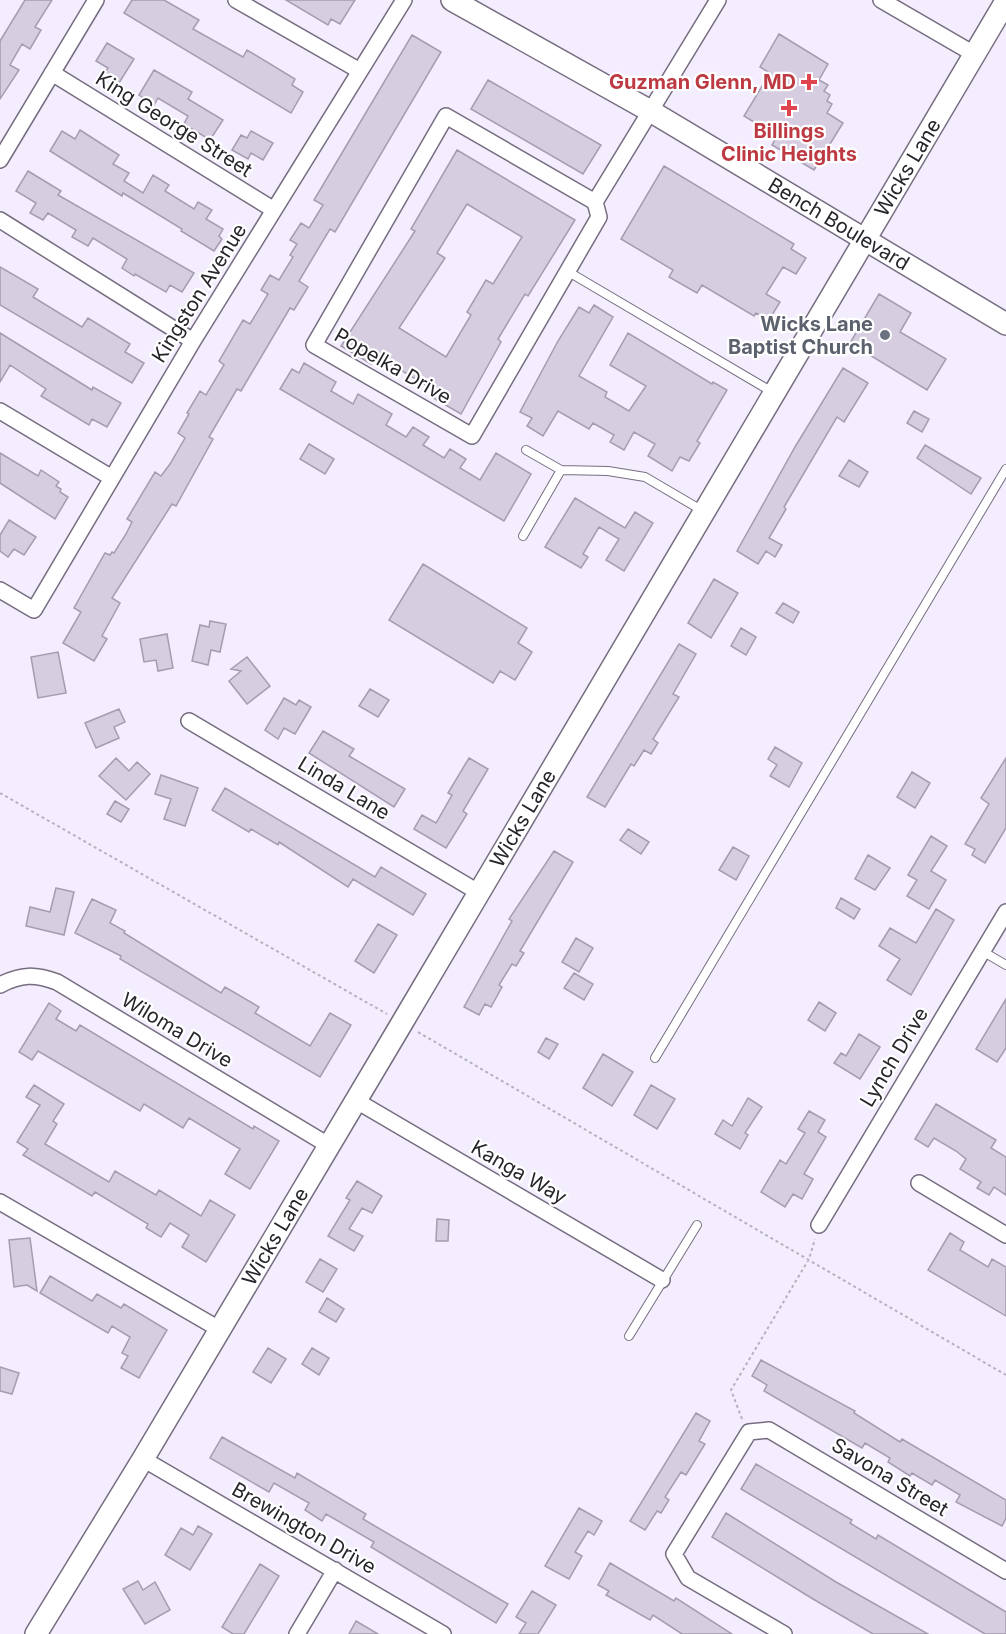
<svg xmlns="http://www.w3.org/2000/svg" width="1006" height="1634" font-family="Inter,sans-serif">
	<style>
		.building { fill: #d6cde1; stroke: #a49caf; stroke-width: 1.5; fill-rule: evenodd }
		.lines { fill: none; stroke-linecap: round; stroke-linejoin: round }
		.lane-casing { stroke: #766e80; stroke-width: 10 }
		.street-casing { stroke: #766e80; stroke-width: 18 }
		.secondary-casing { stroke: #766e80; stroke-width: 24 }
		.path { stroke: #b6b1bf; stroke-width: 2; stroke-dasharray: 3 3; stroke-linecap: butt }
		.lane { stroke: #fff; stroke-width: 8 }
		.street { stroke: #fff; stroke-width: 15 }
		.secondary { stroke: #fff; stroke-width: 21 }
		.health-dot { fill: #e0444e; stroke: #fff; stroke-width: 2 }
		.worship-dot { fill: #6b7280; stroke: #fff; stroke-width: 2 }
		.labels { text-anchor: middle; stroke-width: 4.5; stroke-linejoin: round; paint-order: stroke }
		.health-label { font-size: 20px; font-weight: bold; fill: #be3a42; stroke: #fff; text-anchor: end }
		.street-label { font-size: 20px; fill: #27242b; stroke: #fff }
		.worship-label { font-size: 20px; font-weight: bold; fill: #5b616d; stroke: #fff; text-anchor: end }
	</style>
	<rect width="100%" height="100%" fill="#f4edfe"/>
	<!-- building -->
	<path class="building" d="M 25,0 L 52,0 L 35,27 L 41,30 L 30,49 L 22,44 L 10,65 L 19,70 L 0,99 L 0,41 Z
		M 132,0 L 164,0 L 199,20 L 193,29 L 243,57 L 247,50 L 295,79 L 292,85 L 303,92 L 291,113 L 124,13 Z
		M 286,0 L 355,0 L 340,24 L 331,19 L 328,25 Z
		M 779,34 L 828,64 L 819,80 L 828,85 L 824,91 L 830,95 L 827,101 L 832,104 L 827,113 L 843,123 L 814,170 L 772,145 L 777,136 L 744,116 L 770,73 L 760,67 Z
		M 412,35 L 441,52 L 335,232 L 330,229 L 299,281 L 308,287 L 294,310 L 290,308 L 241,391 L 237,389 L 209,437 L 213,439 L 176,506 L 172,504 L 112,598 L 120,603 L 102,636 L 107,639 L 94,661 L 63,643 L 81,612 L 74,608 L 105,553 L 110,555 L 112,552 L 114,553 L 126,534 L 132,522 L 127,519 L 155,472 L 161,476 L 170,464 L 185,438 L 178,433 L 189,414 L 187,413 L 200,391 L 206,395 L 224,365 L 219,361 L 243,320 L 250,324 L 268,294 L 261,290 L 270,275 L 279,280 L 293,257 L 290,255 L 297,244 L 290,240 L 301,223 L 309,228 L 323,205 L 314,200 Z
		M 107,43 L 134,59 L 119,83 L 104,74 L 108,68 L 96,61 Z
		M 154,70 L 192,92 L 188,99 L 223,120 L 210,140 L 184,124 L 188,116 L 158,98 L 154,105 L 139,95 Z
		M 488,80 L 601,145 L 583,174 L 471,109 Z
		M 80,130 L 119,155 L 113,164 L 129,173 L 124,181 L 143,193 L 153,175 L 169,185 L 165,191 L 194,209 L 198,202 L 212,210 L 206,219 L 223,229 L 219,236 L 222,239 L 214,251 L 181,231 L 182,229 L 123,193 L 122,196 L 50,151 L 62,131 L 75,139 Z
		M 251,131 L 273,143 L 263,160 L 251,153 L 248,159 L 232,150 L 241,135 L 247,138 Z
		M 457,150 L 575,220 L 528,296 L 525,294 L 498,339 L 501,342 L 461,414 L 430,396 L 434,390 L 376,355 L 371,364 L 341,346 L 415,231 L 411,229 ZM 467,204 L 522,237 L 493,284 L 486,280 L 467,312 L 471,315 L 446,357 L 399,328 L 445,258 L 437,253 Z
		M 664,166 L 794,244 L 791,249 L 806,258 L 796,274 L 783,267 L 766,294 L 780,302 L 769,320 L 756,313 L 754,316 L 702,285 L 697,293 L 669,277 L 673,270 L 621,239 Z
		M 28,171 L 61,191 L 58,195 L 194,273 L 182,292 L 170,285 L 166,292 L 135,274 L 134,276 L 122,268 L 127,259 L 93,238 L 88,246 L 72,237 L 76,230 L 48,213 L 43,220 L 30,213 L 36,203 L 16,191 Z
		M 0,267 L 38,289 L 33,297 L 82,327 L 88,318 L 130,344 L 125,352 L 144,363 L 132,383 L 0,305 Z
		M 879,294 L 911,313 L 900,332 L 946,359 L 927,390 L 850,343 Z
		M 594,305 L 613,317 L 579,376 L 607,392 L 605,397 L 629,411 L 646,386 L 610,365 L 628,333 L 712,384 L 713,382 L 727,390 L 697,441 L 700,443 L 689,461 L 680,457 L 672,471 L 648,456 L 655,444 L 634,432 L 624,450 L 610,442 L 614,435 L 593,423 L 589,429 L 558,411 L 543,436 L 527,426 L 532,418 L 520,412 L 558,341 L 579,307 L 589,313 Z
		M 0,333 L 92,390 L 93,387 L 121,403 L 107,427 L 92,419 L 89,425 L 41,396 L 46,389 L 10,365 L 0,382 Z
		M 304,363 L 336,382 L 331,391 L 353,404 L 358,394 L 392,414 L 386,425 L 406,437 L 413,427 L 429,437 L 423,445 L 444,458 L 450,449 L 466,459 L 460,468 L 480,480 L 496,453 L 531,474 L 504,521 L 280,389 L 292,369 L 299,373 Z
		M 843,368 L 868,383 L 844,422 L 837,417 L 784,507 L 786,509 L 769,538 L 782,545 L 775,557 L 766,551 L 758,564 L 737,551 L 795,447 Z
		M 914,411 L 929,419 L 922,432 L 907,423 Z
		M 309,444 L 334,459 L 325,474 L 300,459 Z
		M 925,445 L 981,478 L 971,494 L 917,458 Z
		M 0,453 L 38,476 L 41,470 L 59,482 L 56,486 L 61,489 L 60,492 L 68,497 L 55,519 L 0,483 Z
		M 849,460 L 868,472 L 859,487 L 839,476 Z
		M 575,498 L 625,528 L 635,512 L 653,523 L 624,571 L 606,560 L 619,539 L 599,527 L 583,554 L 588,557 L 581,568 L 545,547 Z
		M 9,520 L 36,537 L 24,555 L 14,549 L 8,557 L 0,551 L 0,535 Z
		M 423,564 L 527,628 L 518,643 L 532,652 L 515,680 L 500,671 L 493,683 L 389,620 Z
		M 714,579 L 738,593 L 711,638 L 688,623 Z
		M 783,603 L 799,612 L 793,623 L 776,613 Z
		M 210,621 L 226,624 L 220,652 L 211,650 L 208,665 L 192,661 L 200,625 L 209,627 Z
		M 741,628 L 756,637 L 746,655 L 731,646 Z
		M 167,634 L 173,668 L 158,671 L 156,660 L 144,662 L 140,639 Z
		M 679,644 L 696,654 L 673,694 L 679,697 L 653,739 L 658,743 L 651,754 L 644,750 L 634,766 L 631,764 L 605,807 L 587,797 Z
		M 58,652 L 66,693 L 38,698 L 31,657 Z
		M 247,657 L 270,686 L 247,704 L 229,681 L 241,671 L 231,669 Z
		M 370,689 L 389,700 L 378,717 L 359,706 Z
		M 284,698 L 296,705 L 299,700 L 311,707 L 295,734 L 284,728 L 278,739 L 265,730 Z
		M 119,709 L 125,722 L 114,727 L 119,738 L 96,748 L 85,723 Z
		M 323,731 L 354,749 L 349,756 L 405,789 L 394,807 L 309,753 Z
		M 775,747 L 802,763 L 789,787 L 770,776 L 777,765 L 768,759 Z
		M 116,758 L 129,771 L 137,762 L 150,774 L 126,800 L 99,776 Z
		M 469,758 L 488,769 L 463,811 L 467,814 L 446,848 L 414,829 L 422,815 L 436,823 L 452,795 L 448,793 Z
		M 1006,758 L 1006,828 L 985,863 L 972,855 L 975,849 L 965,844 L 989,804 L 981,798 Z
		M 912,772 L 930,783 L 915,808 L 897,797 Z
		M 161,775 L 198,788 L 185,826 L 164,819 L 171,799 L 155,794 Z
		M 225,788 L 375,877 L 381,867 L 426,894 L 413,915 L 353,879 L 348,887 L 279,842 L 278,845 L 251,829 L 249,832 L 212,810 Z
		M 115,801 L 129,809 L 121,822 L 107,814 Z
		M 628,829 L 649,842 L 641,854 L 620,840 Z
		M 931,836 L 947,846 L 931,871 L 946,880 L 929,909 L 907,896 L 917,880 L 908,875 Z
		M 733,847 L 749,856 L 736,880 L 719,870 Z
		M 554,851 L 573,862 L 520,951 L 524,953 L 516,966 L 512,964 L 499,985 L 502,987 L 491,1007 L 485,1004 L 479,1015 L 464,1007 L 512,921 L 509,919 Z
		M 868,855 L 890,868 L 875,890 L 855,879 Z
		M 56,888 L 74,892 L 64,935 L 26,926 L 30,907 L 50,912 Z
		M 841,898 L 860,909 L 854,919 L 836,908 Z
		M 92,899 L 116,910 L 110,923 L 125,931 L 124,933 L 221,993 L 225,987 L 259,1007 L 255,1013 L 310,1046 L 330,1013 L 351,1025 L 320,1077 L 120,959 L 121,956 L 75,933 Z
		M 936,909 L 954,920 L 911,995 L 887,980 L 900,959 L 879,946 L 890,928 L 916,943 Z
		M 378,924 L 397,935 L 374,973 L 355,961 Z
		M 576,938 L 593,948 L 579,972 L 562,962 Z
		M 574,973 L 593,984 L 584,1000 L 564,988 Z
		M 1006,999 L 1006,1048 L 997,1062 L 976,1049 Z
		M 819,1002 L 836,1013 L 825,1031 L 808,1020 Z
		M 49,1003 L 61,1011 L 56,1019 L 76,1031 L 80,1025 L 253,1129 L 254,1126 L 279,1141 L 250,1189 L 225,1174 L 240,1149 L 189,1118 L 183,1128 L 144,1104 L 140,1111 L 38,1051 L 32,1060 L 19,1052 Z
		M 859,1034 L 880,1047 L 860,1079 L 834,1063 L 841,1053 L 846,1056 Z
		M 546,1038 L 558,1044 L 549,1059 L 538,1052 Z
		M 603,1054 L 633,1072 L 612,1106 L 583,1088 Z
		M 34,1085 L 64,1104 L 53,1121 L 57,1124 L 45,1144 L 109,1182 L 115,1171 L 156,1195 L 159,1190 L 201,1216 L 210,1200 L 235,1215 L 206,1262 L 182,1247 L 189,1235 L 170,1223 L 161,1237 L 146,1228 L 148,1224 L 95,1192 L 92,1196 L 23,1155 L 28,1149 L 17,1142 L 40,1105 L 26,1097 Z
		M 651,1085 L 675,1099 L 657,1129 L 634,1115 Z
		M 748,1098 L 762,1107 L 745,1133 L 748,1135 L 740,1149 L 715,1134 L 723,1120 L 732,1126 Z
		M 936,1104 L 996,1140 L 991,1148 L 1006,1157 L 1006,1195 L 994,1187 L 989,1195 L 977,1188 L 981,1182 L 960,1169 L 966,1159 L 956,1151 L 934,1138 L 928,1147 L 915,1139 Z
		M 809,1111 L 825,1120 L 818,1132 L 826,1137 L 804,1174 L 813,1179 L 802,1199 L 793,1194 L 785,1207 L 761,1192 L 780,1160 L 786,1164 L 805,1133 L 798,1129 Z
		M 357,1181 L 382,1196 L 372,1213 L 362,1208 L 349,1229 L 363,1236 L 354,1251 L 328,1236 L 350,1200 L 346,1198 Z
		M 437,1219 L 449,1220 L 448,1241 L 436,1241 Z
		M 950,1233 L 964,1242 L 960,1250 L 988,1267 L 992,1259 L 1006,1267 L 1006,1316 L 928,1270 Z
		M 30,1238 L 37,1291 L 27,1285 L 14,1287 L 9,1240 Z
		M 320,1259 L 337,1269 L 323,1292 L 306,1282 Z
		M 50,1276 L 92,1301 L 97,1294 L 121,1308 L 124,1304 L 167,1330 L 139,1378 L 121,1368 L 128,1356 L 122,1353 L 130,1337 L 112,1326 L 108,1333 L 40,1293 Z
		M 327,1298 L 344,1309 L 336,1322 L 319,1312 Z
		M 268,1348 L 286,1359 L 271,1383 L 253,1372 Z
		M 312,1348 L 329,1358 L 319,1375 L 302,1364 Z
		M 761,1360 L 855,1411 L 854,1413 L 900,1442 L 902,1439 L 1006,1500 L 1006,1518 L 1002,1526 L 956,1502 L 960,1495 L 935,1480 L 932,1485 L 912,1473 L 910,1476 L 888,1462 L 890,1458 L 865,1443 L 862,1448 L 764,1391 L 767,1385 L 752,1376 Z
		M 0,1367 L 19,1373 L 12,1394 L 0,1391 Z
		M 696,1413 L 710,1421 L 699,1441 L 705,1444 L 686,1475 L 681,1472 L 665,1497 L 669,1500 L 661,1513 L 657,1511 L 645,1530 L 630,1521 Z
		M 222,1437 L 295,1478 L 297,1473 L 366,1514 L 363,1519 L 508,1604 L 496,1623 L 371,1547 L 374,1542 L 326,1514 L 322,1521 L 305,1510 L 309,1503 L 274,1483 L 269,1492 L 210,1458 Z
		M 756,1464 L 852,1520 L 850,1523 L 876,1539 L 878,1535 L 1006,1612 L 1006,1634 L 985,1634 L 741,1489 Z
		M 579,1508 L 602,1521 L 594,1535 L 588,1531 L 575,1552 L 582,1556 L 569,1579 L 545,1566 Z
		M 726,1513 L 836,1582 L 928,1634 L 873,1634 L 813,1599 L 712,1537 Z
		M 198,1526 L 212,1534 L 190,1570 L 165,1555 L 181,1528 L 193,1535 Z
		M 610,1563 L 674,1601 L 676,1598 L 732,1634 L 682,1634 L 653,1615 L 650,1620 L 606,1595 L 609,1591 L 598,1585 Z
		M 260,1564 L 279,1576 L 244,1634 L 233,1634 L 222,1627 Z
		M 138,1581 L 143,1590 L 155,1582 L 170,1610 L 145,1624 L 123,1589 Z
		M 532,1591 L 556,1605 L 538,1634 L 519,1634 L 526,1623 L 516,1617 Z
		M 356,1621 L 378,1634 L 349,1634 Z"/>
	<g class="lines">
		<!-- lane casing -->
		<g class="lane-casing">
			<path id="lane" d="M 567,271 L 774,393
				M 526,450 L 561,470 L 608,471 L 645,477 L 703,511
				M 523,536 L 561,470
				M 982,951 L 1006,965
				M 655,1058 L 1006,469
				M 629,1336 L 697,1225"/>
		</g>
		<!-- street casing -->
		<g class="street-casing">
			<path id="street" d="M 236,0 L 360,71
				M 881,0 L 974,54
				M 52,73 L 274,210
				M 0,160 L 96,0
				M 595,202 L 446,116 L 314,345 L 472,436 L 599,217 L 595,202 L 718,0
				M 0,220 L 193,341
				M 0,411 L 112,478
				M 0,590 L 34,610 L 193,341 L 404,0
				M 189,721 L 478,892
				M 0,985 C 21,974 35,974 57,982 L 328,1145
				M 355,1100 L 662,1280
				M 919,1183 L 1006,1235
				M 0,1202 L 219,1329
				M 819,1225 L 1006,912
				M 143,1459 L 443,1634
				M 297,1634 L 335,1570
				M 784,1634 L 688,1578 L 674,1554 L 749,1432 L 769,1430 L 1006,1571"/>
		</g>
		<!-- secondary casing -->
		<g class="secondary-casing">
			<g id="secondary">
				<path id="s1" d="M 452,0 L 652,112 L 1006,324"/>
				<path id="s2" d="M 36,1634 L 143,1459 L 402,1023 L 1006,1"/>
			</g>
		</g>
		<!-- path -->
		<path class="path" d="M 0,793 L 387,1014
			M 418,1032 L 1006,1375
			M 742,1419 L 731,1390 L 809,1259 L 815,1239"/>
		<!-- lane -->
		<use href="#lane" class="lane"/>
		<!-- street -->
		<use href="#street" class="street"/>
		<!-- secondary -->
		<use href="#secondary" class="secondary"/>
	</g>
	<!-- markers -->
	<g class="health-dot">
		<path d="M806 73h6v6h6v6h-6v6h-6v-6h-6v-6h6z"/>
		<path d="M786 99h6v6h6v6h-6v6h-6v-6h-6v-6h6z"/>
	</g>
	<circle class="worship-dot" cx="885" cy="335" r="6"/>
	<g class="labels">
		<!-- health labels -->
		<g class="health-label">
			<text x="796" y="89">Guzman Glenn, MD</text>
			<text x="789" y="138" text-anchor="middle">Billings<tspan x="789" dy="23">Clinic Heights</tspan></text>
		</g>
		<!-- street labels -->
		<g class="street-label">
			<text transform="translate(174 124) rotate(32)" y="7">King George Street</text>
			<text dy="7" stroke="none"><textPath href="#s2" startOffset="1706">Wicks Lane</textPath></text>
			<text dy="7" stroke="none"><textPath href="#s1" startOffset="447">Bench Boulevard</textPath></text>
			<text transform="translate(199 293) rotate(-58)" y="7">Kingston Avenue</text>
			<text transform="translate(393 366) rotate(30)" y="7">Popelka Drive</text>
			<text transform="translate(344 788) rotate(31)" y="7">Linda Lane</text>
			<text dy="7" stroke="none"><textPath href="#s2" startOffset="950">Wicks Lane</textPath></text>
			<text transform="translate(177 1030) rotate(31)" y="7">Wiloma Drive</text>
			<text transform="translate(894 1057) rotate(-59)" y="7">Lynch Drive</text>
			<text transform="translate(519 1172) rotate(30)" y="7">Kanga Way</text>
			<text dy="7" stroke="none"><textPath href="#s2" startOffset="464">Wicks Lane</textPath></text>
			<text transform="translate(890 1477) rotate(31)" y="7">Savona Street</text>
			<text transform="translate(304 1528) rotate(30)" y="7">Brewington Drive</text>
		</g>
		<!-- worship labels -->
		<g class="worship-label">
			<text x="873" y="331">Wicks Lane<tspan x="873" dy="23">Baptist Church</tspan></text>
		</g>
	</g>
</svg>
